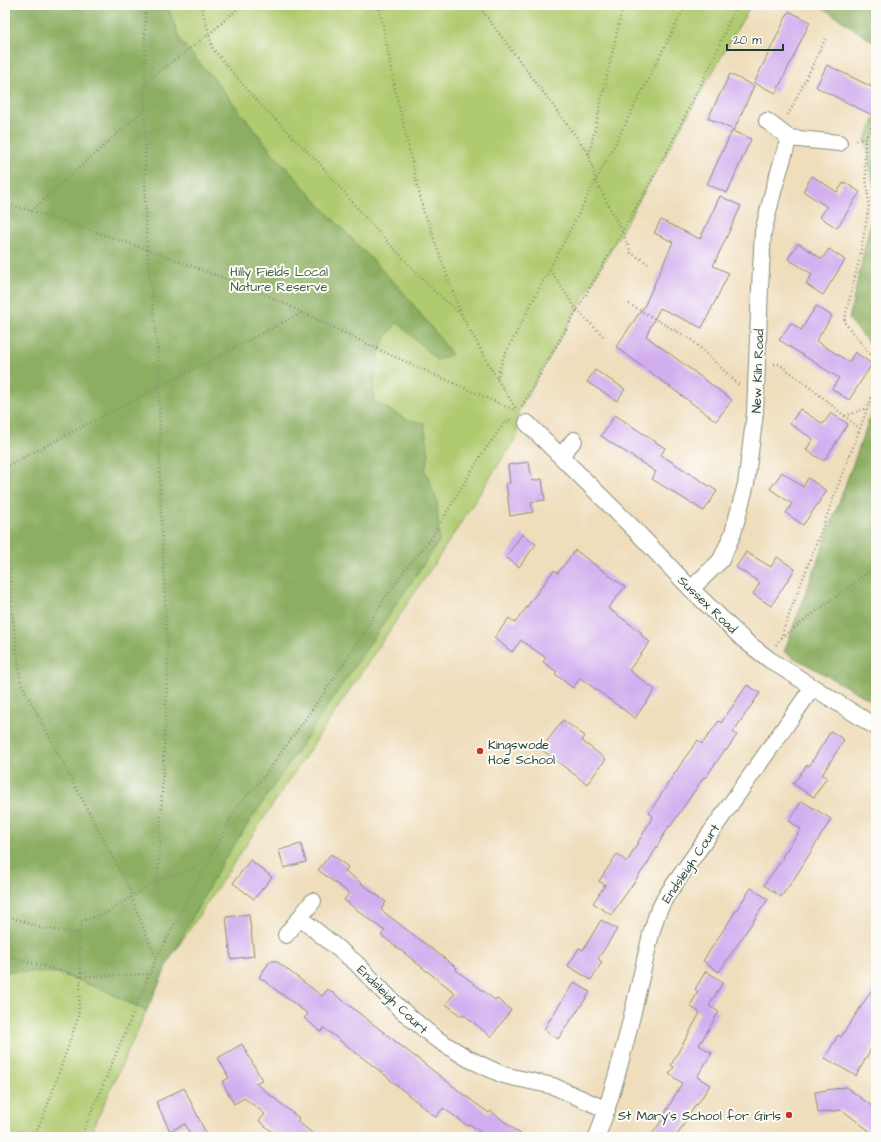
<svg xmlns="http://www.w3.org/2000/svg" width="881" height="1142" font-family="'Architects Daughter',sans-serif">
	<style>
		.green { fill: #b0ca6f; stroke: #688452 }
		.forest { fill: #8cae62; stroke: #56764b }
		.building { fill: #d2aef0 }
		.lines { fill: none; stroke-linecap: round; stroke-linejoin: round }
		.minor-casing { stroke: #878d78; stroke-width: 18 }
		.path { stroke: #878d78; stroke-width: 2.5; stroke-dasharray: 1 3; stroke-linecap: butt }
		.minor { stroke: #fff; stroke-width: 16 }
		.poi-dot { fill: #c8321e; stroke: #fdfcf7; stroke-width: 1.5 }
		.labels { text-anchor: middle; stroke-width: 4; stroke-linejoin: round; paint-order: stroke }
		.park-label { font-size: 13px; fill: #436043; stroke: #fdfcf7 }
		.street-label { font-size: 13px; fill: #1f3d34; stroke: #fdfcf7 }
		.poi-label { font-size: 13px; fill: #1f3d34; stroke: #fdfcf7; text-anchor: start }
	</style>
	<rect width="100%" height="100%" fill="#fdfcf7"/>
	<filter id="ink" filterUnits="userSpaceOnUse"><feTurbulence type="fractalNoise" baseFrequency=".025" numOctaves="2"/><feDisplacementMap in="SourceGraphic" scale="8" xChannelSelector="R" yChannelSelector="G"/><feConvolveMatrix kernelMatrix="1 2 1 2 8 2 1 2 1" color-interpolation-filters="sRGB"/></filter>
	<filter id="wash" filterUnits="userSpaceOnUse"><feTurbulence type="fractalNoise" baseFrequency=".012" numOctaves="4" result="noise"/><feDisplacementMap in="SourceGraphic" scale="16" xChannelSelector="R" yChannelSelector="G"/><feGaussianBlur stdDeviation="0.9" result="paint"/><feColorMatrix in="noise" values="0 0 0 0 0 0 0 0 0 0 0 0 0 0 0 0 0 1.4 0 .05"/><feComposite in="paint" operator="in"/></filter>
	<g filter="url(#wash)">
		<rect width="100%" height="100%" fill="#efddbb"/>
		<!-- green -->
		<path class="green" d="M 5,5 L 751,5 L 518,412 L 517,436 L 436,561 L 171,957 L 89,1137 L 5,1137 Z"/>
		<!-- forest -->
		<path class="forest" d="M 5,5 L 167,5 L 181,42 L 214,79 L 273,153 L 329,215 L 404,293 L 452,354 L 437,360 L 397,322 L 382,343 L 375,371 L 373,401 L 408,420 L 424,423 L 429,454 L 425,470 L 437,501 L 439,541 L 223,861 L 171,957 L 146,1011 L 106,991 L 59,973 L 5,971 Z
			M 819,5 L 876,5 L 876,44 Z
			M 876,116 L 876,197 L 865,139 Z
			M 876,197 L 876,352 L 849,319 Z
			M 876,401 L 876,703 L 784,652 Z"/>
		<g id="blocks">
			<!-- building -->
			<path class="building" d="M 789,11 L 810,22 L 776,93 L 754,83 Z
				M 827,65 L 876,89 L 876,117 L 816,87 Z
				M 730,74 L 754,86 L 734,130 L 708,118 Z
				M 732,131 L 751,139 L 727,193 L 707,184 Z
				M 812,176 L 837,192 L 844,182 L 860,192 L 837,228 L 820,217 L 827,207 L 803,191 Z
				M 720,196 L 741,206 L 713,266 L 729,273 L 702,328 L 660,308 L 646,336 L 732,400 L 716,421 L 616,347 L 645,305 L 673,242 L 654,233 L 661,220 L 700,239 Z
				M 798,243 L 822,259 L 829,249 L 845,260 L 823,295 L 806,284 L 812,274 L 788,259 Z
				M 816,306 L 832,316 L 816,341 L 849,362 L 855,352 L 872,364 L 849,400 L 832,389 L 839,378 L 779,340 L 791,323 L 801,330 Z
				M 595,370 L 625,389 L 617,401 L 587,382 Z
				M 800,409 L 823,424 L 831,413 L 848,424 L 824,461 L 806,450 L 813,439 L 790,424 Z
				M 615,415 L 665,448 L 661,455 L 717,491 L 704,511 L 652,479 L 656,472 L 601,436 Z
				M 529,462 L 532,481 L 542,479 L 545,500 L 531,502 L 533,512 L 510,516 L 506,483 L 510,483 L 508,465 Z
				M 782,472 L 803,487 L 808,478 L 827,491 L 803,525 L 786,513 L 792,504 L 770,489 Z
				M 522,534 L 536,544 L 519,567 L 506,557 Z
				M 575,550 L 625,587 L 608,608 L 642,633 L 641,635 L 650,642 L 629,670 L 655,690 L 635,718 L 580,678 L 573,688 L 555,674 L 557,672 L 543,662 L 546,658 L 521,640 L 512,652 L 494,638 L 509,618 L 515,623 L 554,570 L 558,573 Z
				M 746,552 L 771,567 L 777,557 L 795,569 L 771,606 L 753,594 L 760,583 L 736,567 Z
				M 747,685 L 760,693 L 733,732 L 737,735 L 726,751 L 725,750 L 705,778 L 704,777 L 670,827 L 669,826 L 647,864 L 611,915 L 593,903 L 605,885 L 599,881 L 617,854 L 627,862 L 653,816 L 649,813 L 684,759 L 698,740 L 702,744 L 719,721 L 721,723 Z
				M 563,720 L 585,736 L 582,741 L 606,759 L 587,784 L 541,749 Z
				M 831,731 L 844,740 L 822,775 L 827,777 L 814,797 L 793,784 L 807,765 L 809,766 Z
				M 802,801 L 831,819 L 796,876 L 781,897 L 764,885 L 783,858 L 782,857 L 801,829 L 789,821 Z
				M 301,844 L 306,862 L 284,868 L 279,850 Z
				M 331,854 L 348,867 L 345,871 L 386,902 L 381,910 L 457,968 L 456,970 L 495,1000 L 496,998 L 511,1010 L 491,1037 L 463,1014 L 461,1016 L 446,1004 L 455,993 L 381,935 L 385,931 L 344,900 L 349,893 L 318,870 Z
				M 250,860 L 272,877 L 254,899 L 233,883 Z
				M 751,888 L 768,899 L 719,972 L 703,961 Z
				M 249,914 L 254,956 L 231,959 L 226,917 Z
				M 601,920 L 617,929 L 598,959 L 602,962 L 591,980 L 568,966 L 579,948 L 583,950 Z
				M 270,961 L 276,961 L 322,996 L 328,989 L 467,1097 L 489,1113 L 491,1111 L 524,1137 L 487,1137 L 470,1124 L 468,1126 L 443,1108 L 436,1117 L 390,1080 L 390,1079 L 324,1028 L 321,1032 L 304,1018 L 308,1014 L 259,977 Z
				M 706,971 L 723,982 L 709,1006 L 719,1012 L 699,1045 L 712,1053 L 697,1077 L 710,1085 L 697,1105 L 696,1104 L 676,1137 L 650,1137 L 665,1116 L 664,1115 L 682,1083 L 669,1074 L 674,1067 L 671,1065 L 700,1013 L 690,1006 L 698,992 L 695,989 Z
				M 574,982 L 590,992 L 577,1012 L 577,1011 L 558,1039 L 544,1029 Z
				M 876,984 L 876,1040 L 856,1076 L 825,1058 L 838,1035 L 841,1037 Z
				M 242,1044 L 262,1080 L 255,1083 L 299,1118 L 297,1121 L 317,1137 L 278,1137 L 259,1121 L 265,1114 L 244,1098 L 234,1104 L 222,1082 L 229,1078 L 218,1058 Z
				M 846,1087 L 876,1109 L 876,1136 L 842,1110 L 818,1113 L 815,1092 Z
				M 184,1088 L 208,1137 L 192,1137 L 185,1124 L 170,1131 L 156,1102 Z"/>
		</g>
	</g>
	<g filter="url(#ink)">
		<use href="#blocks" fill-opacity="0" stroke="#878d78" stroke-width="1"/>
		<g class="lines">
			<!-- minor casing -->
			<g class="minor-casing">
				<path id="minor" d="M 767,121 L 789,138 L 839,143
					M 527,423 L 635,530 L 691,589 L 744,640 L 770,660 L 876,727
					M 561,456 L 574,440
					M 691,589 L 721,560 L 733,533 L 746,484 L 755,413 L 760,287 L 763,232 L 774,188 L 789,138
					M 300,918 L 356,963 L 399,1008 L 435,1038 L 467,1058 L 503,1075 L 553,1086 L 607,1110
					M 286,935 L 313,901
					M 597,1137 C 621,1071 635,1002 651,934 L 657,914 L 666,896 L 813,687"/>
			</g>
			<!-- path -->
			<path class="path" d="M 145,5 L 145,198 L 147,250 L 159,364 L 160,495 L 168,661 L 158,880
				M 201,5 L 213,49 L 256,100 L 319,163 L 370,223 L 434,291 L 461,314
				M 379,5 L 396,93 L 424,214 L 430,225 L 435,242 L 461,314 L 497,379 L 517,410
				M 478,5 L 589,154
				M 623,5 L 589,155 L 596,181 L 622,231 L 631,253 L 649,264
				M 145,82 L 209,34 L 242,5
				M 788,115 L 826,38
				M 865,139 L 876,118
				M 856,140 L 865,139 L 865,166 L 869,205 L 866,223 L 860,256 L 844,322 L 876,361
				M 5,203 L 61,220 L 160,254 L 260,292 L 384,352 L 516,411
				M 31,211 L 145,109
				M 550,270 L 577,310 L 605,338
				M 629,304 L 692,340 L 739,385
				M 774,364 L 779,364 L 816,392 L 859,428
				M 497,379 L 503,358 L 617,140 L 686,5
				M 522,406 L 661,164 L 714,58 L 736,5
				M 845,416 L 867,408
				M 5,467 L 301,313
				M 5,493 L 12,611 L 21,683 L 133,896
				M 781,638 L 870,571 L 876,565
				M 776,645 L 780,639 L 876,386
				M 131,897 L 156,959
				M 5,915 L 41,928 L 78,933
				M 5,957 L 11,957 L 81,977 L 150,974
				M 34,1137 L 46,1110 L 78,1018 L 81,975 L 78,933 L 82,921 L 106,913 L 158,880 L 178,874 L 195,867 L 213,851
				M 81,1137 L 156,959 L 238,805 L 266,774 L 324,693 L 355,647 L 387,595 L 408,566 L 430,540 L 482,454 L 503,425 L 511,419"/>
			<!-- minor -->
			<use href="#minor" class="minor"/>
		</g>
	</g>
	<!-- markers -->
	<g class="poi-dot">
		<circle cx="480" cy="751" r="4"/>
		<circle cx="789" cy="1115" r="4"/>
	</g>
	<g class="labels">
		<!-- park labels -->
		<g class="park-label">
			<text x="279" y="276">Hilly Fields Local<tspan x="279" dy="15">Nature Reserve</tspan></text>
		</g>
		<!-- street labels -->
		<g class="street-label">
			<text transform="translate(757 371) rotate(-88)" y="5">New Kiln Road</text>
			<text transform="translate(708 604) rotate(44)" y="5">Sussex Road</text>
			<text transform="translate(690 863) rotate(-56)" y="5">Endsleigh Court</text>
			<text transform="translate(393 999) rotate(44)" y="5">Endsleigh Court</text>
		</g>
		<!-- poi labels -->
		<g class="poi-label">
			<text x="488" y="749">Kingswode<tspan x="488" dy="15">Hoe School</tspan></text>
			<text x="781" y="1120" text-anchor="end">St Mary's School for Girls</text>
		</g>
	</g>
	<!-- margin -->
	<rect width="881" height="1142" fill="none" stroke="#fdfcf7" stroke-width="20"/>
	<!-- scale -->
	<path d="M727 44v6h56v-6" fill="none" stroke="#1f3d34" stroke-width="2"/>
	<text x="733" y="44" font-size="12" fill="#1f3d34" stroke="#fdfcf7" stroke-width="3" paint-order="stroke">20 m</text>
</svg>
